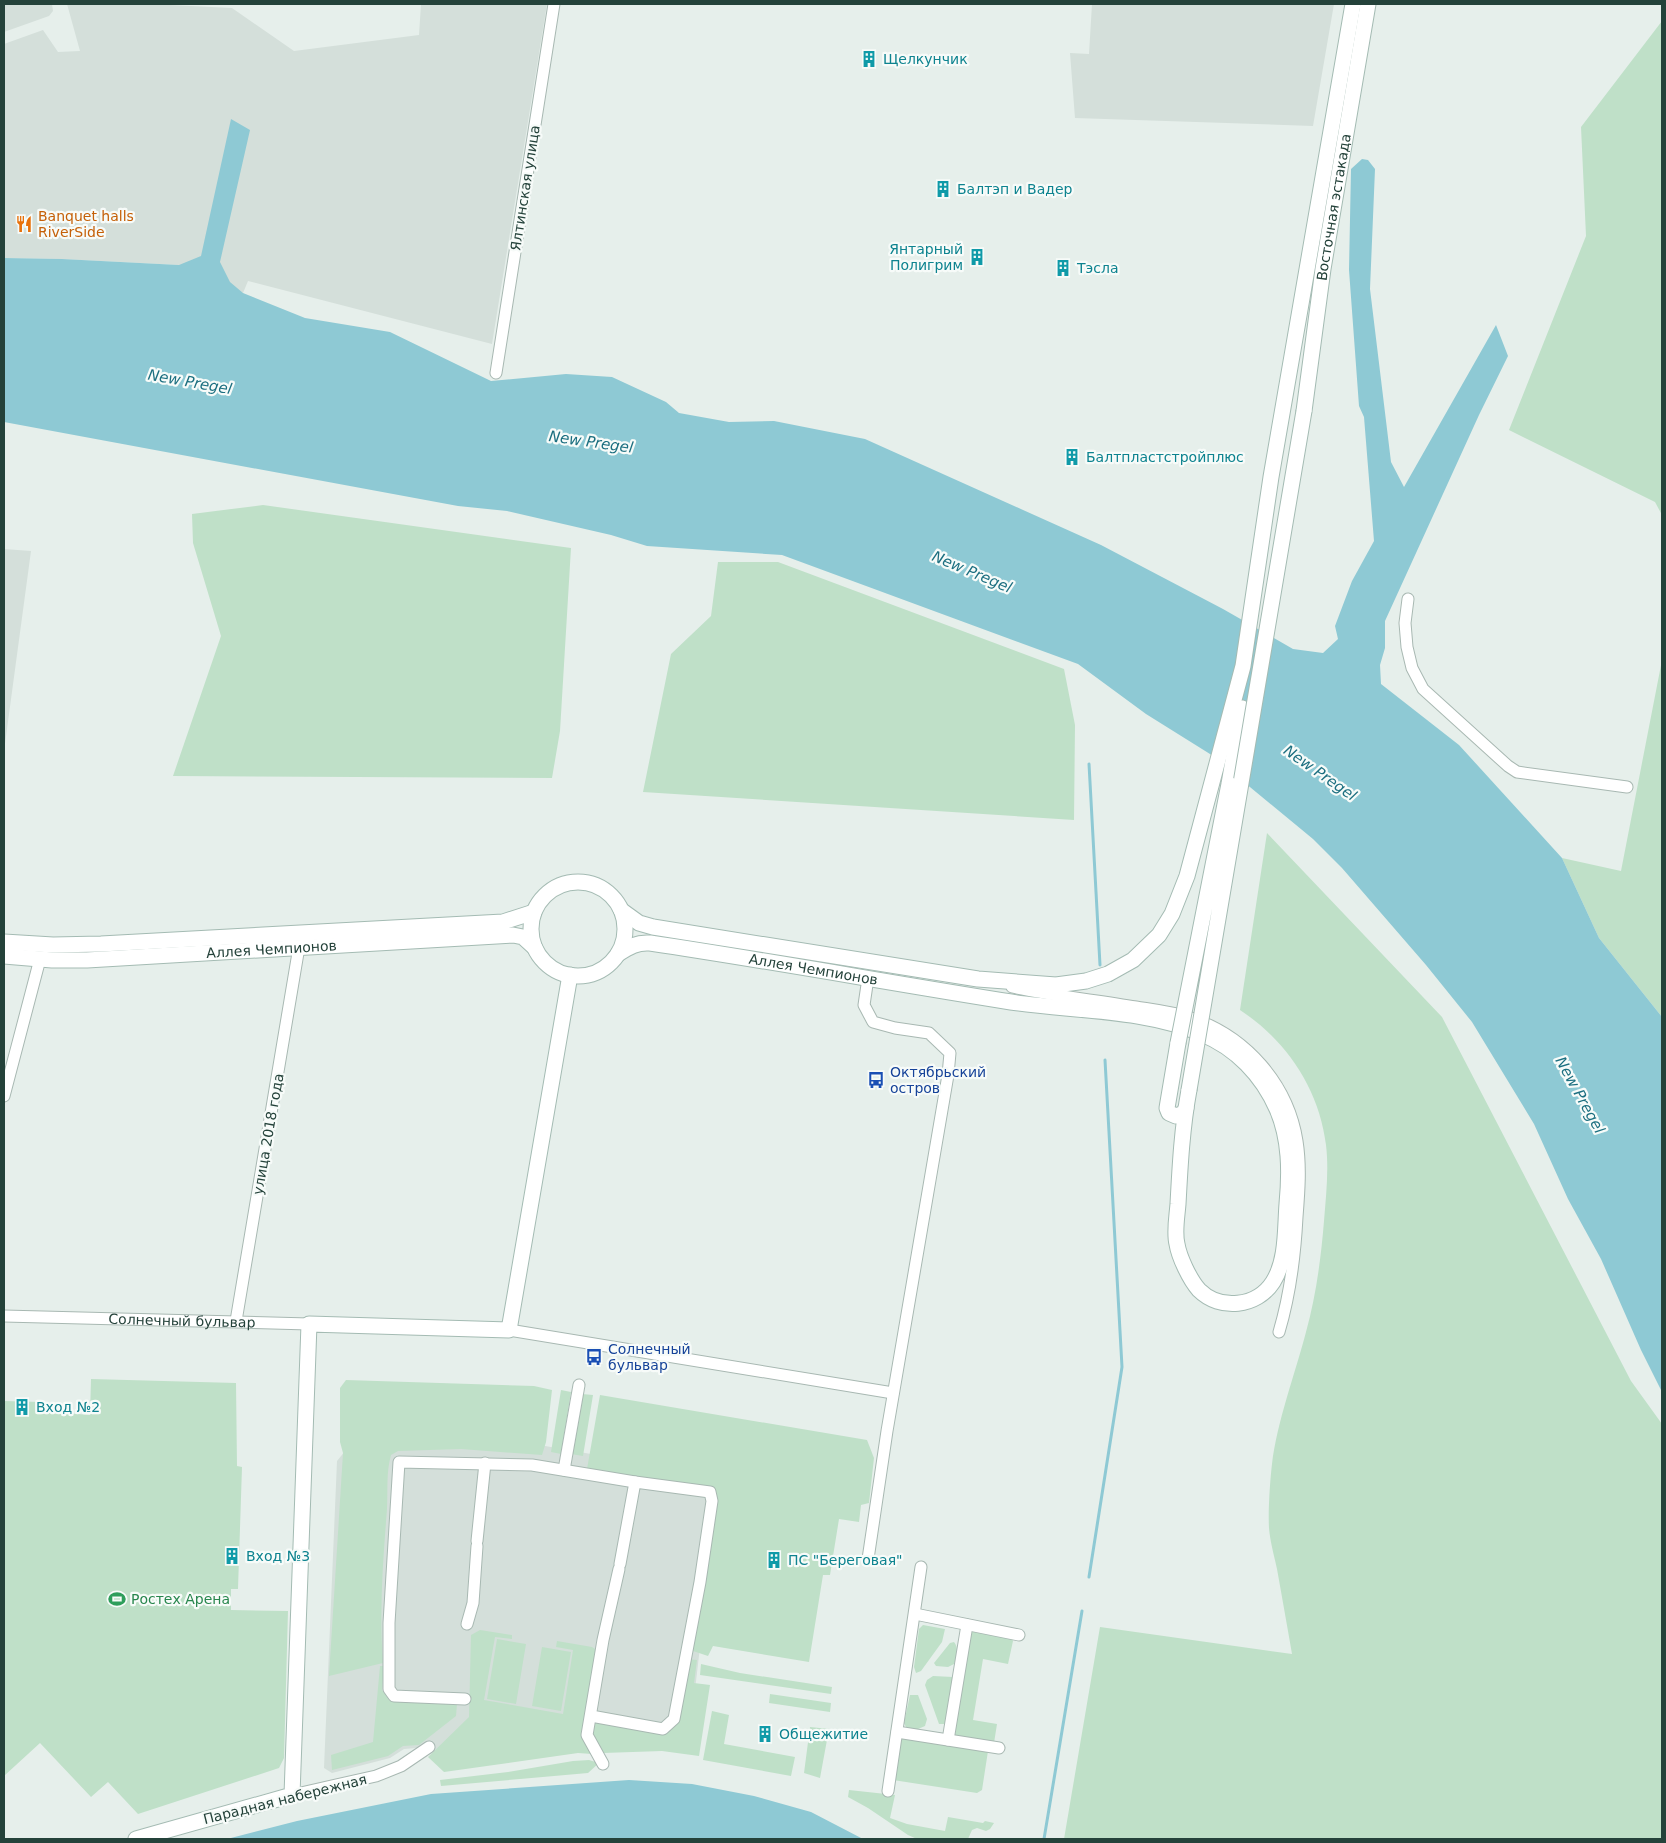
<svg xmlns="http://www.w3.org/2000/svg" width="1666" height="1843" font-family="'DejaVu Sans',sans-serif">
	<style>
		.built { fill: #d4dfda }
		.green { fill: #bfe0c8 }
		.water { fill: #8ec9d4 }
		.lines { fill: none; stroke-linecap: round; stroke-linejoin: round }
		.stream { stroke: #8ec9d4; stroke-width: 3 }
		.street-casing { stroke: #a8b8b2; stroke-width: 13 }
		.secondary-casing { stroke: #a4bbb3; stroke-width: 17 }
		.street { stroke: #fff; stroke-width: 11 }
		.secondary { stroke: #fff; stroke-width: 15 }
		.secondary-bridge-casing { stroke: #a4bbb3; stroke-width: 17; stroke-linecap: butt }
		.secondary-bridge { stroke: #fff; stroke-width: 15 }
		.labels { text-anchor: middle; stroke-width: 4.5; stroke-linejoin: round; paint-order: stroke }
		.culture-label { font-size: 14px; fill: #0d838f; stroke: #f7fbf9; text-anchor: start }
		.street-label { font-size: 14px; fill: #24423a; stroke: #f7fbf9 }
		.food-label { font-size: 14px; fill: #c56008; stroke: #f7fbf9; text-anchor: start }
		.transit-label { font-size: 14px; fill: #164399; stroke: #f7fbf9; text-anchor: start }
		.leisure-label { font-size: 14px; fill: #27864d; stroke: #f7fbf9; text-anchor: start }
		.water-label { font-size: 15px; font-style: italic; fill: #1c6f80; stroke: #f7fbf9 }
	</style>
	<rect width="100%" height="100%" fill="#e6efeb"/>
	<!-- built -->
	<path class="built" d="M 4,4 L 52,4 L 53,11 L 49,16 L 4,32 Z
		M 67,4 L 150,4 L 232,8 L 294,51 L 419,35 L 421,4 L 547,4 L 492,344 L 248,281 L 243,293 L 179,265 L 62,259 L 4,258 L 4,44 L 43,30 L 58,52 L 80,51 Z
		M 1092,4 L 1334,4 L 1313,126 L 1075,118 L 1070,53 L 1089,54 Z
		M 4,549 L 31,551 L 4,751 Z
		M 354,1440 L 528,1443 L 728,1478 L 700,1647 L 688,1750 L 439,1755 L 429,1747 L 404,1749 L 390,1758 L 332,1773 L 324,1768 L 337,1461 Z"/>
	<!-- green -->
	<path class="green" d="M 1662,21 L 1662,515 L 1655,502 L 1509,430 L 1586,236 L 1581,127 Z
		M 263,505 L 571,548 L 560,731 L 552,778 L 173,776 L 221,636 L 193,543 L 192,514 Z
		M 718,562 L 778,562 L 1064,669 L 1075,725 L 1074,820 L 643,792 L 671,654 L 711,616 Z
		M 1662,660 L 1662,1017 L 1599,938 L 1562,858 L 1621,871 Z
		M 1267,833 L 1442,1017 L 1631,1381 L 1662,1424 L 1662,1839 L 1064,1839 L 1100,1627 L 1292,1654 C 1287,1625 1282,1597 1277,1569 C 1274,1555 1270,1541 1269,1528 C 1268,1511 1270,1481 1272,1464 C 1277,1422 1295,1374 1306,1332 C 1316,1296 1321,1258 1324,1221 C 1326,1196 1329,1170 1326,1145 C 1319,1089 1287,1041 1240,1010 Z
		M 91,1379 L 236,1383 L 237,1466 L 242,1467 L 238,1589 L 231,1589 L 231,1610 L 288,1611 L 284,1758 L 279,1768 L 138,1814 L 108,1782 L 91,1797 L 40,1743 L 4,1776 L 4,1401 L 40,1402 L 40,1411 L 90,1415 Z
		M 346,1380 L 534,1386 L 552,1390 L 546,1442 L 542,1455 L 461,1449 L 398,1451 L 391,1455 C 386,1473 388,1490 387,1509 C 383,1560 379,1612 383,1663 L 329,1676 L 343,1453 L 340,1442 L 340,1388 Z
		M 561,1390 L 571,1392 L 561,1454 L 551,1452 Z
		M 582,1394 L 593,1395 L 583,1456 L 571,1454 Z
		M 600,1395 L 867,1440 L 874,1458 L 869,1503 L 861,1505 L 859,1522 L 839,1519 L 830,1575 L 823,1575 L 809,1662 L 713,1646 L 708,1656 L 690,1650 L 715,1496 L 587,1469 Z
		M 923,1625 L 945,1629 L 942,1642 L 921,1671 L 916,1673 L 914,1667 L 919,1629 Z
		M 480,1630 L 512,1635 L 512,1639 L 495,1637 L 484,1700 L 563,1714 L 573,1650 L 556,1647 L 557,1641 L 592,1647 L 598,1651 L 583,1734 L 592,1754 L 578,1753 L 444,1772 L 428,1757 L 469,1717 L 471,1635 Z
		M 972,1631 L 1010,1636 L 1013,1641 L 1008,1664 L 983,1659 L 973,1720 L 997,1724 L 994,1743 L 955,1736 L 953,1733 Z
		M 497,1639 L 526,1644 L 516,1704 L 487,1699 Z
		M 954,1642 C 959,1648 957,1657 954,1664 L 948,1667 L 936,1666 L 934,1663 L 950,1643 Z
		M 542,1647 L 571,1652 L 561,1711 L 532,1706 Z
		M 687,1659 L 697,1660 L 694,1683 L 710,1685 L 699,1756 L 662,1751 L 603,1753 L 590,1734 L 595,1721 L 664,1732 Z
		M 701,1664 L 740,1673 L 832,1687 L 831,1694 L 700,1675 Z
		M 380,1666 L 384,1666 L 382,1690 L 389,1700 L 457,1704 L 456,1716 L 419,1745 L 403,1746 L 388,1756 L 332,1770 L 331,1755 L 373,1742 Z
		M 933,1676 L 953,1677 L 946,1724 L 939,1724 L 925,1685 L 927,1680 Z
		M 770,1694 L 831,1703 L 830,1712 L 769,1703 Z
		M 910,1695 L 918,1695 L 927,1719 L 925,1726 L 918,1729 L 907,1729 L 904,1723 Z
		M 712,1711 L 729,1715 L 724,1744 L 795,1757 L 791,1776 L 703,1760 Z
		M 810,1727 L 829,1729 L 820,1778 L 804,1773 Z
		M 904,1738 L 988,1751 L 982,1790 L 977,1793 L 893,1780 L 899,1740 Z
		M 589,1760 L 599,1763 L 588,1773 L 441,1786 L 440,1780 L 508,1772 L 573,1761 Z
		M 849,1790 L 895,1795 L 890,1818 L 907,1824 L 945,1831 L 948,1817 L 983,1823 L 985,1821 L 994,1823 L 990,1829 L 986,1831 L 977,1828 L 972,1830 L 968,1839 L 917,1839 L 908,1835 L 868,1808 L 848,1797 Z"/>
	<!-- water -->
	<path class="water" d="M 231,119 L 250,130 L 220,262 L 230,282 L 243,293 L 305,318 L 390,332 L 491,381 L 566,374 L 612,377 L 666,402 L 679,413 L 729,422 L 774,421 L 865,439 L 1101,545 L 1223,609 L 1293,649 L 1323,653 L 1338,639 L 1335,626 L 1352,581 L 1374,541 L 1364,417 L 1359,406 L 1349,270 L 1351,169 L 1362,159 L 1368,160 L 1375,169 L 1370,289 L 1391,462 L 1404,487 L 1496,325 L 1508,356 L 1479,415 L 1385,621 L 1385,648 L 1380,665 L 1381,684 L 1459,745 L 1562,858 L 1599,938 L 1662,1017 L 1662,1392 L 1641,1350 L 1601,1259 L 1568,1199 L 1534,1124 L 1472,1022 L 1426,965 L 1342,868 L 1313,839 L 1210,754 L 1146,714 L 1078,664 L 782,555 L 647,546 L 611,535 L 507,511 L 458,506 L 4,422 L 4,258 L 62,259 L 179,265 L 201,256 Z
		M 629,1780 L 692,1784 L 754,1796 L 811,1812 L 863,1839 L 227,1839 L 297,1821 L 431,1794 Z"/>
	<g class="lines">
		<!-- stream -->
		<path class="stream" d="M 1089,764 L 1100,965
			M 1089,1577 L 1122,1367 L 1105,1060
			M 1044,1839 L 1082,1611"/>
		<!-- street casing -->
		<g class="street-casing">
			<g id="street">
				<path d="M 496,373 L 554,4"/>
				<path d="M 1408,599 L 1405,623 L 1407,647 L 1412,668 L 1423,689 L 1508,766 L 1517,772 L 1627,787"/>
				<path d="M 868,978 L 864,1005 L 873,1022 L 895,1028 L 929,1033 L 950,1053 L 948,1075 L 887,1431 L 868,1559"/>
				<path d="M 1012,987 C 1053,996 1095,1000 1136,1007 C 1155,1010 1173,1012 1191,1018 C 1246,1036 1288,1084 1297,1141 C 1301,1166 1299,1192 1297,1217 C 1295,1256 1290,1295 1279,1332"/>
				<path d="M 4,1096 L 40,959"/>
				<path id="s1" d="M 4,1316 L 309,1324"/>
				<path d="M 236,1321 L 299,947"/>
				<path d="M 509,1330 L 893,1393"/>
				<path d="M 564,1470 L 579,1385"/>
				<path d="M 477,1541 L 485,1463"/>
				<path d="M 915,1614 L 1019,1635"/>
				<path d="M 467,1624 L 473,1603 L 477,1546"/>
				<path d="M 465,1699 L 394,1696 L 389,1689 L 389,1623 L 399,1462 L 532,1465 L 635,1482"/>
				<path d="M 591,1716 L 663,1729 L 674,1719 L 700,1582 L 712,1501 L 710,1492 L 635,1482 L 620,1564"/>
				<path d="M 897,1732 L 999,1748"/>
				<path d="M 948,1740 L 967,1625"/>
				<path d="M 603,1764 L 587,1735 L 603,1640 L 619,1569"/>
				<path d="M 888,1791 L 921,1567"/>
				<path d="M 292,1795 L 376,1776 L 401,1766 L 429,1747"/>
			</g>
		</g>
		<!-- secondary casing -->
		<g class="secondary-casing">
			<g id="secondary">
				<path id="s2" d="M 1304,411 L 1323,269 L 1368,4"/>
				<path d="M 1229,784 L 1242,708"/>
				<circle cx="578" cy="929" r="47"/>
				<path d="M 621,910 L 639,923 L 653,927 L 978,979 L 1056,985 L 1086,981 L 1108,974 L 1133,960 L 1159,935 L 1172,914 L 1187,876 L 1243,666 L 1271,477 L 1353,4"/>
				<path d="M 4,942 L 53,945 L 101,944 L 503,922 L 534,912"/>
				<path id="s3" d="M 618,954 C 629,947 637,942 650,943 C 771,961 891,983 1011,1002 C 1071,1011 1146,1009 1202,1034 C 1236,1048 1262,1075 1277,1109 C 1290,1139 1290,1172 1287,1204 C 1285,1229 1287,1260 1273,1282 C 1257,1307 1220,1311 1199,1290 C 1190,1280 1179,1257 1177,1244 C 1174,1232 1177,1217 1178,1204 C 1180,1166 1182,1128 1189,1090"/>
				<path id="s4" d="M 4,956 L 52,960 L 87,960 L 513,935 L 523,937 L 535,948"/>
				<path d="M 1178,1043 L 1167,1108 L 1169,1113 L 1176,1116 L 1184,1113 L 1186,1108"/>
				<path d="M 136,1839 L 292,1795 L 309,1324 L 509,1330 L 570,975"/>
			</g>
		</g>
		<!-- street -->
		<use href="#street" class="street"/>
		<!-- secondary -->
		<use href="#secondary" class="secondary"/>
		<!-- secondary-bridge casing -->
		<g class="secondary-bridge-casing">
			<path id="secondary-bridge" d="M 1178,1043 L 1229,784
				M 1189,1090 L 1304,411"/>
		</g>
		<!-- secondary-bridge -->
		<use href="#secondary-bridge" class="secondary-bridge"/>
	</g>
	<!-- icons -->
	<defs>
		<g id="building-bare" transform="scale(1.35)"><path d="M-4-6H4V6H1V3H-1V6H-4ZM-2.5-4.3h1.7v1.8h-1.7ZM.8-4.3h1.7v1.8H.8ZM-2.5-1h1.7V.8h-1.7ZM.8-1h1.7V.8H.8Z" fill="#0f9aa8" stroke="#f7fbf9" stroke-width="2.5" paint-order="stroke"/></g>
		<g id="restaurant-bare" transform="scale(1.35)"><path d="M-5-6h1v4h1v-4h1v4h1v-4h1v5L-1.5 .5V6h-2V.5L-5-1ZM5-6V6H3V1.5H1.5Q1.5-4 5-6Z" fill="#e8710a" stroke="#f7fbf9" stroke-width="2.5" paint-order="stroke"/></g>
		<g id="bus-bare" transform="scale(1.35)"><path d="M-5-6H5V4H4V6H2V4H-2V6H-4V4H-5ZM-3.5-4V0h7V-4ZM-3.5 1.2v1.5H-2V1.2ZM2 1.2v1.5H3.5V1.2Z" fill="#1a4fb4" stroke="#f7fbf9" stroke-width="2.5" paint-order="stroke"/></g>
		<g id="stadium-bare" transform="scale(1.35)"><path d="M0-5a6.5 5 0 1 0 0 10a6.5 5 0 1 0 0-10ZM-3.5-1.8h7v3.6h-7Z" fill="#2e9e5b" stroke="#f7fbf9" stroke-width="2.5" paint-order="stroke"/></g>
	</defs>
	<g fill-rule="evenodd">
		<use href="#building-bare" x="869" y="59"/>
		<use href="#building-bare" x="943" y="189"/>
		<use href="#restaurant-bare" x="24" y="224"/>
		<use href="#building-bare" x="977" y="257"/>
		<use href="#building-bare" x="1063" y="268"/>
		<use href="#building-bare" x="1072" y="457"/>
		<use href="#bus-bare" x="876" y="1080"/>
		<use href="#bus-bare" x="594" y="1357"/>
		<use href="#building-bare" x="22" y="1407"/>
		<use href="#building-bare" x="232" y="1556"/>
		<use href="#building-bare" x="774" y="1560"/>
		<use href="#stadium-bare" x="117" y="1599"/>
		<use href="#building-bare" x="765" y="1734"/>
	</g>
	<g class="labels">
		<!-- culture labels -->
		<g class="culture-label">
			<text x="883" y="64">Щелкунчик</text>
			<text x="957" y="194">Балтэп и Вадер</text>
			<text x="963" y="254" text-anchor="end">Янтарный<tspan x="963" dy="16">Полигрим</tspan></text>
			<text x="1077" y="273">Тэсла</text>
			<text x="1086" y="462">Балтпластстройплюс</text>
			<text x="36" y="1412">Вход №2</text>
			<text x="246" y="1561">Вход №3</text>
			<text x="788" y="1565">ПС "Береговая"</text>
			<text x="779" y="1739">Общежитие</text>
		</g>
		<!-- street labels -->
		<g class="street-label">
			<text transform="translate(525 188) rotate(-81)" y="5">Ялтинская улица</text>
			<text dy="5" stroke="none"><textPath href="#s2" startOffset="206">Восточная эстакада</textPath></text>
			<text dy="5" stroke="none"><textPath href="#s4" startOffset="268">Аллея Чемпионов</textPath></text>
			<text dy="5" stroke="none"><textPath href="#s3" startOffset="200">Аллея Чемпионов</textPath></text>
			<text transform="translate(268 1134) rotate(-80)" y="5">улица 2018 года</text>
			<text dy="5" stroke="none"><textPath href="#s1" startOffset="178">Солнечный бульвар</textPath></text>
			<text transform="translate(285 1799) rotate(-14)" y="5">Парадная набережная</text>
		</g>
		<!-- food labels -->
		<g class="food-label">
			<text x="38" y="221">Banquet halls<tspan x="38" dy="16">RiverSide</tspan></text>
		</g>
		<!-- transit labels -->
		<g class="transit-label">
			<text x="890" y="1077">Октябрьский<tspan x="890" dy="16">остров</tspan></text>
			<text x="608" y="1354">Солнечный<tspan x="608" dy="16">бульвар</tspan></text>
		</g>
		<!-- leisure labels -->
		<g class="leisure-label">
			<text x="131" y="1604">Ростех Арена</text>
		</g>
		<!-- water labels -->
		<g class="water-label">
			<text transform="translate(190 382) rotate(10)" y="5">New Pregel</text>
			<text transform="translate(591 442) rotate(8)" y="5">New Pregel</text>
			<text transform="translate(972 572) rotate(23)" y="5">New Pregel</text>
			<text transform="translate(1320 773) rotate(35)" y="5">New Pregel</text>
			<text transform="translate(1580 1095) rotate(61)" y="5">New Pregel</text>
		</g>
	</g>
	<!-- border -->
	<rect width="1666" height="1843" fill="none" stroke="#24423a" stroke-width="10"/>
</svg>
